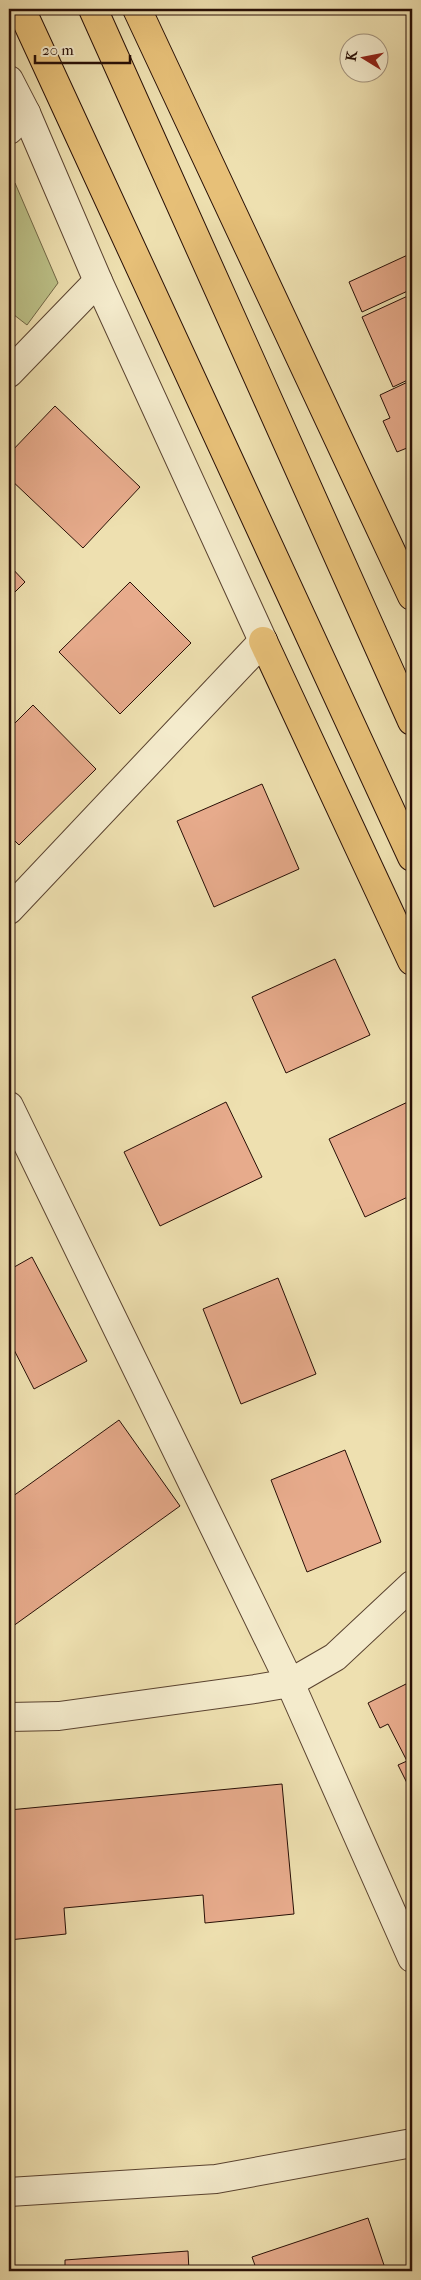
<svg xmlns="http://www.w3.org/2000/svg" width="421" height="2280" font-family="'IM FELL French Canon',serif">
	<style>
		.green { fill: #bcc188; stroke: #726847 }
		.building { fill: #e7ab8c; stroke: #280f06 }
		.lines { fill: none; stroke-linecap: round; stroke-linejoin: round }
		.minor-casing { stroke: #5a4330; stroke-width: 30 }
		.tertiary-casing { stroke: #5a4330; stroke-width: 30 }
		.primary-casing { stroke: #280f06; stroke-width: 30 }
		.minor { stroke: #f4ebcc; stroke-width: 28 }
		.tertiary { stroke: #f4ebcc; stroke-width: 28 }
		.primary { stroke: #e7c078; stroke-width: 28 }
	</style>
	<rect width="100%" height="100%" fill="#eee0b0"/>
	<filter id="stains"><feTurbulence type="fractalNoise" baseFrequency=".004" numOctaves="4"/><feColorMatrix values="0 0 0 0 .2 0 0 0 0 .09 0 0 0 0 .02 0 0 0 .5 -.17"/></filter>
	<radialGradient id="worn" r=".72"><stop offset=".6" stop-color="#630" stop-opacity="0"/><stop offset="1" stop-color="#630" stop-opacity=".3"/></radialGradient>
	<!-- green -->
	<path class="green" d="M 9,182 L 15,183 L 58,283 L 27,325 L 9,311 Z"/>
	<!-- building -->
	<path class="building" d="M 412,253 L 412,289 L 362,312 L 349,282 Z
		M 412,294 L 412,378 L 393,387 L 362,317 Z
		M 412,380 L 412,446 L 397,452 L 383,421 L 390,418 L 380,395 Z
		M 55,406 L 140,487 L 83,548 L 9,478 L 9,454 Z
		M 9,565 L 25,582 L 9,598 Z
		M 130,582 L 191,643 L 120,714 L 59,652 Z
		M 33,705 L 96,769 L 19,845 L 9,835 L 9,729 Z
		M 262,784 L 299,869 L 214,907 L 177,821 Z
		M 335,959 L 370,1035 L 286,1073 L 252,997 Z
		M 412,1100 L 412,1195 L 365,1217 L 329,1139 Z
		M 226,1102 L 262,1177 L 160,1226 L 124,1152 Z
		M 32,1257 L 87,1361 L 34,1389 L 9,1340 L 9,1270 Z
		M 278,1278 L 316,1374 L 241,1404 L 203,1309 Z
		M 119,1420 L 180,1506 L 9,1629 L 9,1499 Z
		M 345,1450 L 381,1542 L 307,1572 L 271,1480 Z
		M 412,1681 L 412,1785 L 409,1787 L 398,1765 L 407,1761 L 388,1724 L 380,1728 L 368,1703 Z
		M 282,1784 L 294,1914 L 205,1923 L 203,1895 L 64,1908 L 66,1934 L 9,1940 L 9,1810 Z
		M 368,2218 L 386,2271 L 257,2271 L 252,2257 Z
		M 188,2251 L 189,2271 L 65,2271 L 65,2260 Z"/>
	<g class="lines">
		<!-- minor casing -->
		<g class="minor-casing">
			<path id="minor" d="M 9,130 L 26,113
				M 9,373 L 98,281
				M 9,910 L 263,641
				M 9,1106 L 290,1683 L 412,1958
				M 9,1717 L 59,1716 L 255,1689 L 290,1683 L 335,1657 L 412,1585
				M 9,2192 L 216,2179 L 412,2143"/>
		</g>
		<!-- tertiary casing -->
		<g class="tertiary-casing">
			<path id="tertiary" d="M 9,80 L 26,113 L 98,281 L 263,641"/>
		</g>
		<!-- primary casing -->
		<g class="primary-casing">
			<path id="primary" d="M 21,9 L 412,857
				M 93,9 L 412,721
				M 137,9 L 412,596
				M 263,641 L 412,961"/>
		</g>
		<!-- minor -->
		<use href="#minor" class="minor"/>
		<!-- tertiary -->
		<use href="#tertiary" class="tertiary"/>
		<!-- primary -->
		<use href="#primary" class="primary"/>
	</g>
	<!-- margin -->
	<rect width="421" height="2280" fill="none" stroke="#eee0b0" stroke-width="30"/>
	<rect x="10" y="10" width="401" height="2260" fill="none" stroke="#280f06" stroke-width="2.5"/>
	<rect x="15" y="15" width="391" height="2250" fill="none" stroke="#280f06"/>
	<!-- north arrow -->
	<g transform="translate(364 58) rotate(280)"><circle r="24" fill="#f4ebcc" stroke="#a2937d"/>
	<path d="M0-4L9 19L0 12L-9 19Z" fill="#8f2418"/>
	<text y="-8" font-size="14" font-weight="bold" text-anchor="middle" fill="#280f06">K</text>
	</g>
	<!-- scale -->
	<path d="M35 55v8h95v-8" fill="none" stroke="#280f06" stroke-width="2.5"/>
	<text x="42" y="55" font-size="15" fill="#280f06" stroke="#f4ebcc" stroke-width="4" paint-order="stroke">20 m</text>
	<rect width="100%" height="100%" filter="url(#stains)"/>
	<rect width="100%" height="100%" fill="url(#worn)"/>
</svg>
